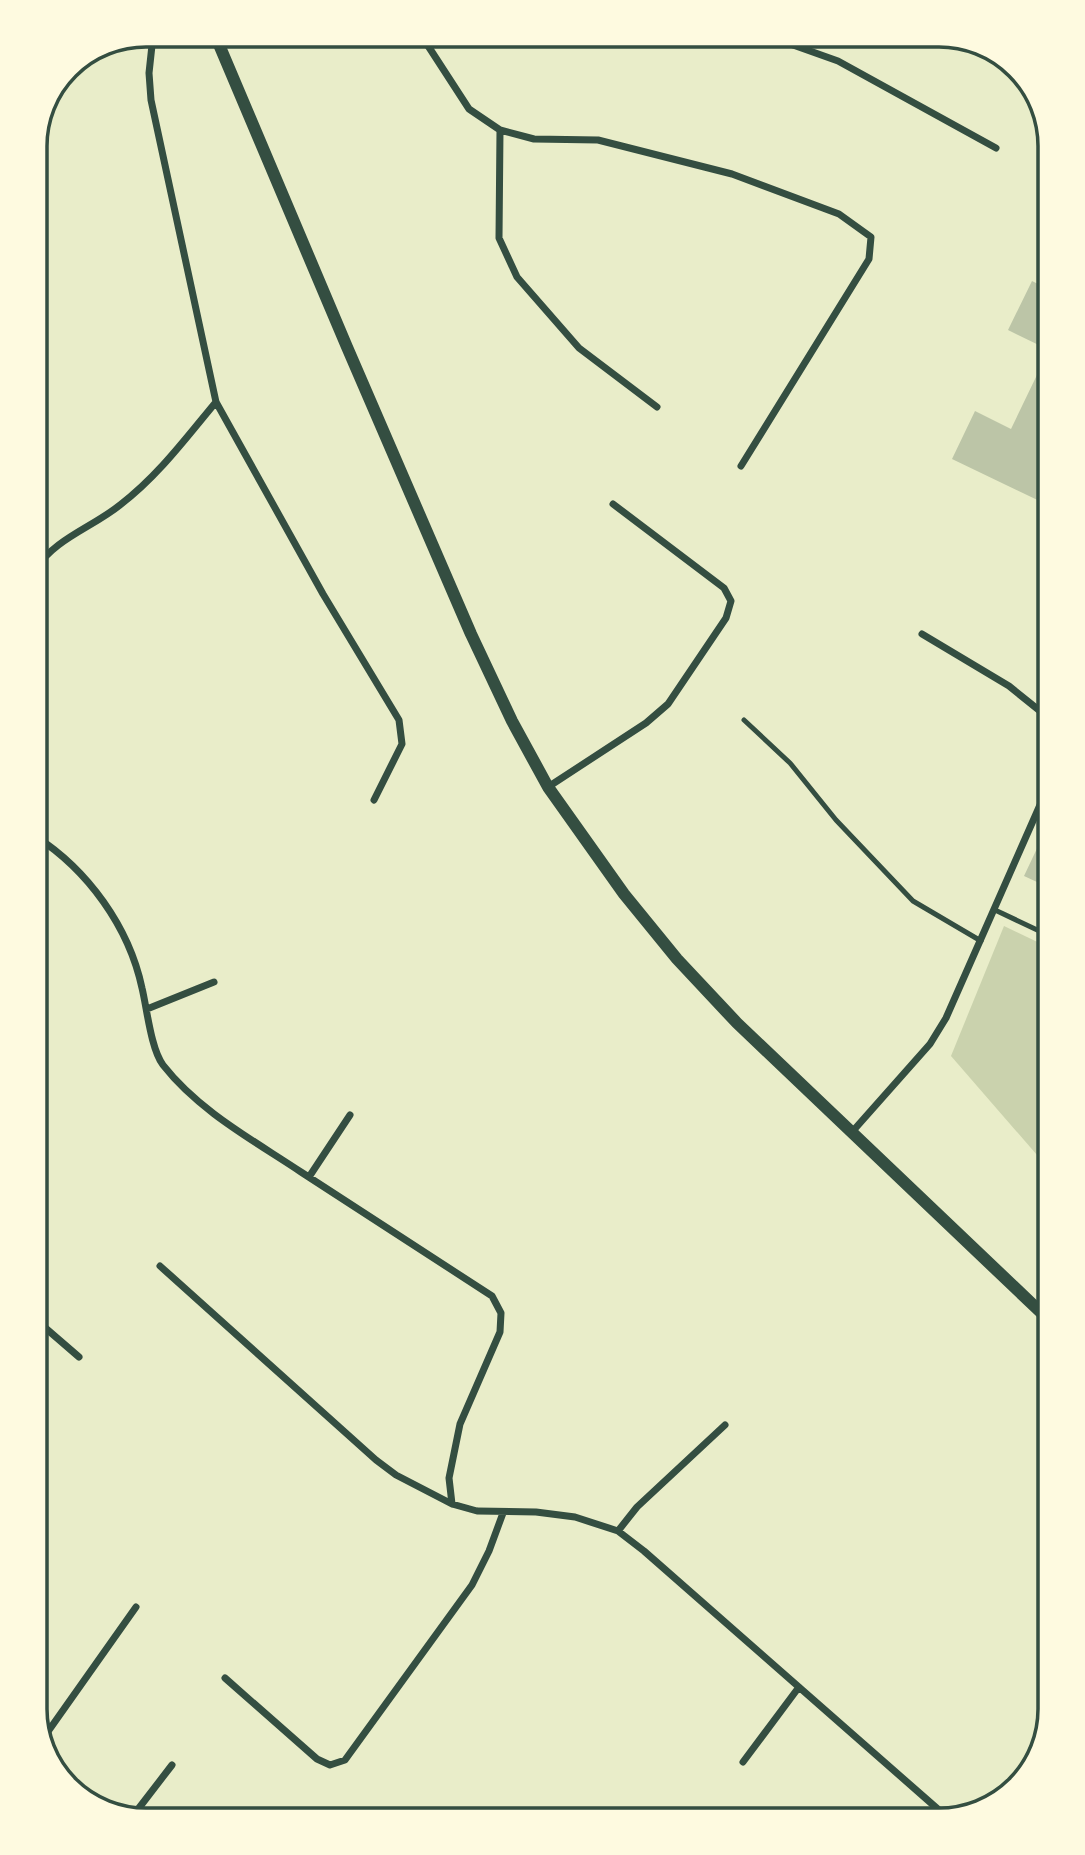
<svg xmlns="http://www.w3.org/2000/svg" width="1085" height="1855" font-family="'PT Serif',serif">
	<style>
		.green { fill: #cad2ad }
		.building { fill: #bcc5a7 }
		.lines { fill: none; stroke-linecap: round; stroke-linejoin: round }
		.service { stroke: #344e41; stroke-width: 5 }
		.minor { stroke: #344e41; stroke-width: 7 }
		.tertiary { stroke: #344e41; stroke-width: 12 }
		.rim { fill: none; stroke: #344e41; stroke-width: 3.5 }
	</style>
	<rect width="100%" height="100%" fill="#e9edc9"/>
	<!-- green -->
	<path class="green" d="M 1004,926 L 1050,948 L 1050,1170 L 951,1056 Z"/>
	<!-- building -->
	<path class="building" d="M 1032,281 L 1050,290 L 1050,506 L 952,459 L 975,411 L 1011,429 L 1049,350 L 1008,330 Z
		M 1050,821 L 1050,888 L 1024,876 Z"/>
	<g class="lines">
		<!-- service -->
		<path class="service" d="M 744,720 L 790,763 L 836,820 L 913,901 L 981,941
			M 995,910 L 1050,936"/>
		<!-- minor -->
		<path class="minor" d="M 421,35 L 469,109 L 500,130 L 534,139 L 598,140 L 732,174 L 839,214 L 871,237 L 869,259 L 741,466
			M 765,35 L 838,61 L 996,148
			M 153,36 L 149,73 L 151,100 L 216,402 L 323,594 L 399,720 L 402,744 L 374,800
			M 138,38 L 154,35
			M 424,41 L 456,35
			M 500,130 L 499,238 L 517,277 L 579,348 L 657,407
			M 35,570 C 54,539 93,527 120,505 C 158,476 186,438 216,402
			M 922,634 L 1009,686 L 1050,719
			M 548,787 L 646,723 L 668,704 L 726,618 L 731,601 L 724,588 L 613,504
			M 35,836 C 88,870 129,927 142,988 C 147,1009 151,1049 163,1065 C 199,1111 253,1140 301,1172 C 365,1213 428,1255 492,1296 L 501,1313 L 500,1332 L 460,1424 L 449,1478 L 452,1504 L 477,1511 L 536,1512 L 575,1517 L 618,1531 L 644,1551 L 948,1818
			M 147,1009 L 214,982
			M 852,1132 L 930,1044 L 946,1018 L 1040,805 L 1050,788
			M 309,1177 L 350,1115
			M 160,1266 L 376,1460 L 396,1475 L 452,1504
			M 35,1319 L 79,1357
			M 618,1531 L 637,1507 L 725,1425
			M 225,1678 L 317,1759 L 330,1765 L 345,1760 L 472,1585 L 489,1551 L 503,1513
			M 42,1740 L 136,1607
			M 743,1762 L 799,1687
			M 132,1817 L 172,1765"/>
		<!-- tertiary -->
		<path class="tertiary" d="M 215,35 L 347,347 L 471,634 L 512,721 L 548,787 L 624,894 L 677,959 L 737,1023 L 1050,1321"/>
	</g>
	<!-- crop -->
	<path d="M0 0H1085V1855H0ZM146 47H939A99 99 0 0 1 1038 146V1709A99 99 0 0 1 939 1808H146A99 99 0 0 1 47 1709V146A99 99 0 0 1 146 47Z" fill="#fefae0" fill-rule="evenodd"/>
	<path class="rim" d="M146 47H939A99 99 0 0 1 1038 146V1709A99 99 0 0 1 939 1808H146A99 99 0 0 1 47 1709V146A99 99 0 0 1 146 47Z"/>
</svg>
